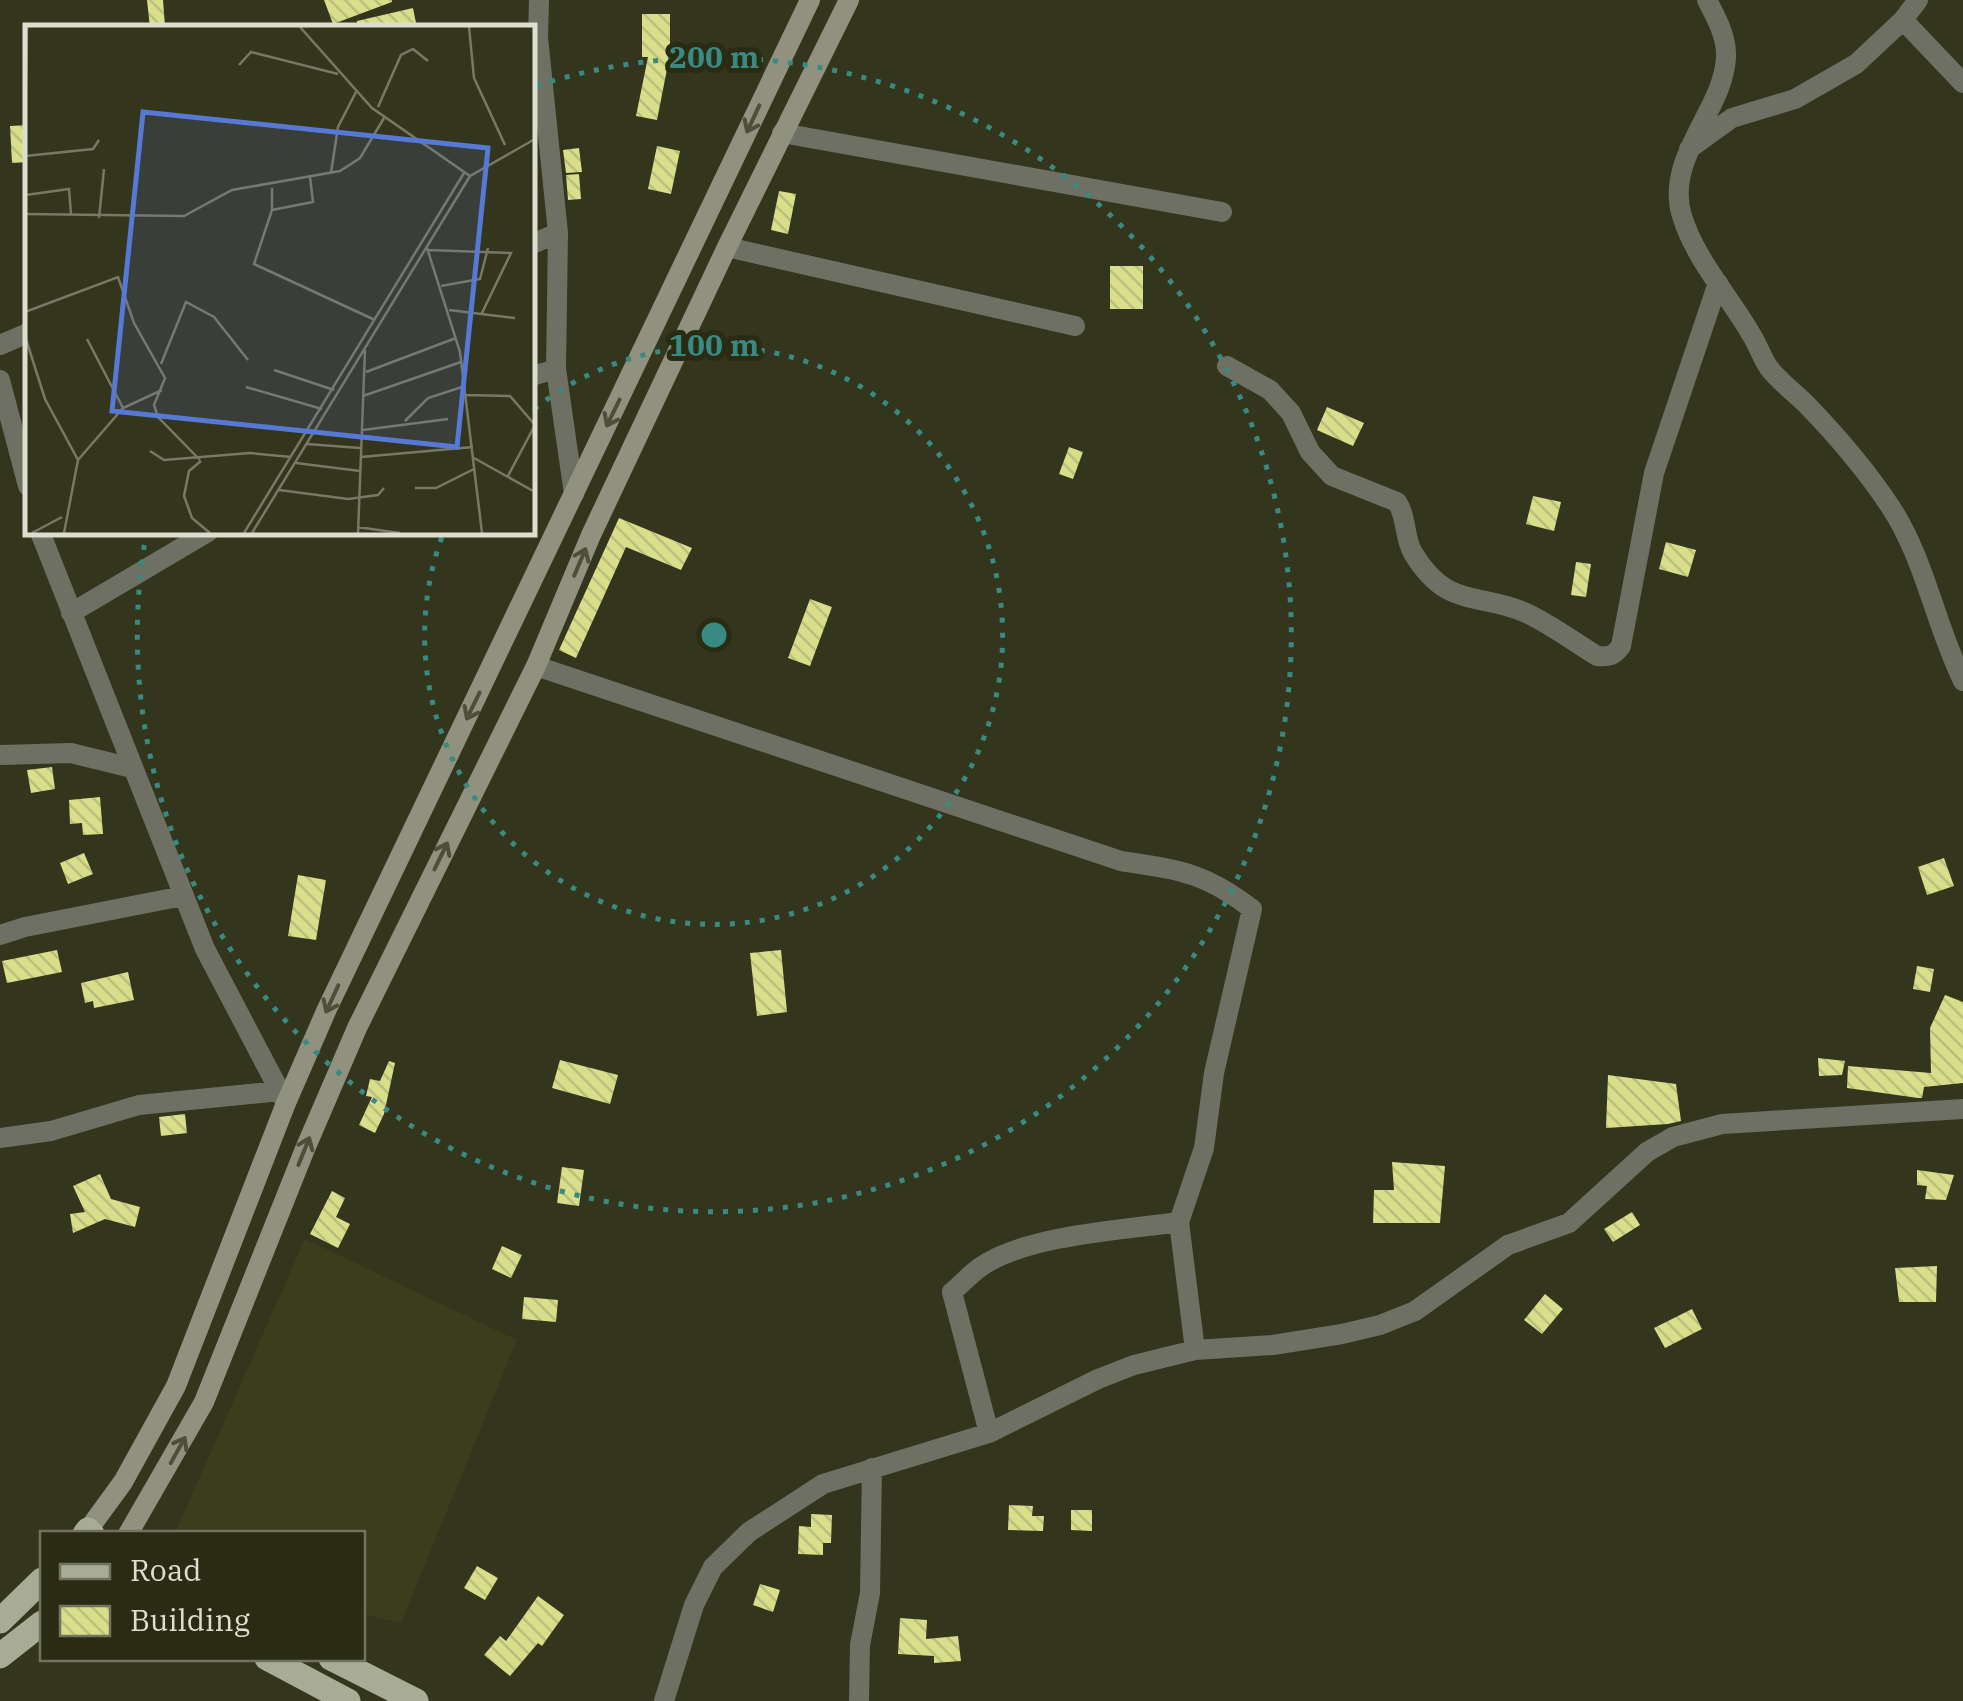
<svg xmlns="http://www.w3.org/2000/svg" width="1963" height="1701" font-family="'IBM Plex Serif',serif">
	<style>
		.built { fill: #3b3d1d }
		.building { fill: url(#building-back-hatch) }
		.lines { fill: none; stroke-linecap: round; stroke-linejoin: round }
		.street { stroke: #6f7064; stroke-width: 20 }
		.secondary { stroke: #90927f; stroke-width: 20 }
		.primary { stroke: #a9ac94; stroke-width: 25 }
		.oneway { stroke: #4e4f39 }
		.ring { fill: none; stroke: #388b82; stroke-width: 5; stroke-dasharray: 5 10 }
		.inset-road { fill: none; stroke: #787965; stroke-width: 2.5 }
		.view { fill: #5779d6; fill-opacity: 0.15; stroke: #5779d6; stroke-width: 5 }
		.inset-edge { fill: none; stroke: #ddded0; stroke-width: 5 }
		.centre { fill: #388b82; stroke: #2a2b13; stroke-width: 5 }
		.ring-label { font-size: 30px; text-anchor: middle; font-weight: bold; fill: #388b82; stroke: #2a2b13; stroke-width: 10; stroke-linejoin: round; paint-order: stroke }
	</style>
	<defs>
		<pattern id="building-back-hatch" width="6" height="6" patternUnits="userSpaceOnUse" patternTransform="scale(2.5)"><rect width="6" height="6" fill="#d8de8a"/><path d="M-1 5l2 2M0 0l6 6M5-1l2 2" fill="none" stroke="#babf7b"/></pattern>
	</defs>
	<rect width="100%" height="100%" fill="#34351d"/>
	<!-- built -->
	<path class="built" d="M 305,1239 L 517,1340 L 401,1623 L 363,1614 L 362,1534 L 175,1533 Z"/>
	<!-- building -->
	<path class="building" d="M 147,0 L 163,0 L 165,26 L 150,28 Z
		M 324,0 L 392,0 L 392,2 L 333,24 Z
		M 413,8 L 417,28 L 357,28 L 357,21 Z
		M 642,14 L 670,14 L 670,54 L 657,120 L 636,116 L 648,57 L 642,57 Z
		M 28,125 L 28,162 L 12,163 L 10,126 Z
		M 657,146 L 680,151 L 671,194 L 648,189 Z
		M 579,148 L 582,172 L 566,173 L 563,150 Z
		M 579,174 L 581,199 L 568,200 L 566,175 Z
		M 779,191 L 796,194 L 788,234 L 771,230 Z
		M 1110,266 L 1143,266 L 1143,309 L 1110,309 Z
		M 1327,407 L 1364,423 L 1353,446 L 1317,430 Z
		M 1069,447 L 1083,452 L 1073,479 L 1059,474 Z
		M 1533,496 L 1561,502 L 1554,531 L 1526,524 Z
		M 619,518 L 692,548 L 681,570 L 626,547 L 576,658 L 559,650 Z
		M 1666,542 L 1696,550 L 1688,577 L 1659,569 Z
		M 1576,562 L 1591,564 L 1586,597 L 1571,595 Z
		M 810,599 L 832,607 L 810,666 L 788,658 Z
		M 52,767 L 55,789 L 31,793 L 27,770 Z
		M 100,797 L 103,834 L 83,835 L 82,823 L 70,824 L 69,800 Z
		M 84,853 L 93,874 L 68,884 L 60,863 Z
		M 1944,858 L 1954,886 L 1927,895 L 1918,867 Z
		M 298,875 L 326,880 L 316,940 L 288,936 Z
		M 57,950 L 62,972 L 7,983 L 2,961 Z
		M 781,950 L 787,1012 L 757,1016 L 750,953 Z
		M 1917,966 L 1934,969 L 1930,992 L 1913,989 Z
		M 128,972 L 134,1000 L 94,1008 L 93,1001 L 85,1003 L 81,983 Z
		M 1945,995 L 1963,1002 L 1963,1083 L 1924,1087 L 1922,1098 L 1918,1098 L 1847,1088 L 1848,1066 L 1931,1073 L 1930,1028 Z
		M 1818,1058 L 1845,1061 L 1842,1075 L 1819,1076 Z
		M 560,1060 L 618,1075 L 610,1104 L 552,1088 Z
		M 389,1061 L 395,1063 L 384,1114 L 375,1133 L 359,1125 L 372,1097 L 366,1096 L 370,1079 L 380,1081 Z
		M 1608,1075 L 1676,1084 L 1681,1121 L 1668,1124 L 1606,1128 Z
		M 185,1114 L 187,1133 L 161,1136 L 159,1117 Z
		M 1392,1162 L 1445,1166 L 1440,1223 L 1373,1223 L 1374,1190 L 1394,1190 Z
		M 562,1167 L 584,1170 L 579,1206 L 557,1203 Z
		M 1917,1170 L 1954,1175 L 1946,1200 L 1925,1199 L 1927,1186 L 1917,1185 Z
		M 100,1174 L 111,1199 L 140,1207 L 135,1227 L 105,1219 L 73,1233 L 70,1214 L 85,1212 L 73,1186 Z
		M 332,1191 L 345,1198 L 336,1217 L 350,1224 L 338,1248 L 310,1234 Z
		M 1632,1212 L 1640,1225 L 1613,1242 L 1604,1229 Z
		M 502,1246 L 522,1255 L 511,1278 L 492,1269 Z
		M 1937,1266 L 1936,1302 L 1899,1302 L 1895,1268 Z
		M 1545,1294 L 1563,1309 L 1542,1334 L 1524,1320 Z
		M 524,1297 L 558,1300 L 556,1322 L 522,1319 Z
		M 1692,1309 L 1702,1329 L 1665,1348 L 1654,1328 Z
		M 1009,1505 L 1033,1506 L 1032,1516 L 1044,1516 L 1043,1531 L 1008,1530 Z
		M 1071,1510 L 1092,1510 L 1092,1531 L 1071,1530 Z
		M 811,1514 L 832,1515 L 831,1543 L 823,1543 L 823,1555 L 798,1554 L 799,1526 L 811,1527 Z
		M 477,1566 L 498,1578 L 485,1600 L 464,1588 Z
		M 760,1584 L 780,1590 L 773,1612 L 753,1605 Z
		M 538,1596 L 564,1615 L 542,1646 L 538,1643 L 510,1676 L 484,1655 L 500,1636 L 506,1641 Z
		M 900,1618 L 927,1620 L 926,1639 L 958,1636 L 961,1661 L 934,1663 L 934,1656 L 898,1654 Z"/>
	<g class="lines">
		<!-- street -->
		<path class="street" d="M 539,0 L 538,37 L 558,233 L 556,369 L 574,494
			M 1707,0 C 1716,17 1727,37 1726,57 C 1724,110 1664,158 1682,216 C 1695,259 1729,296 1751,334 C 1758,345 1762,358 1769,368 C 1780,382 1795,393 1807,405 C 1837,436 1866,470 1890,506 C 1925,559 1935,624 1963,681
			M 1903,20 L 1963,83
			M 782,133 L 1222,212
			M 1689,149 L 1732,118 L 1795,99 L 1856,64 L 1903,20 L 1918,0
			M 532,244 L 558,233
			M 727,247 L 1075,326
			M 0,345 L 28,333
			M 1227,366 L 1270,390 L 1291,413 L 1310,452 L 1332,476 L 1397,502 C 1407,517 1404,538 1413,553 C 1447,609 1476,592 1524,612 C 1549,623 1574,642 1597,656 C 1609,657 1614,656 1621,646 L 1654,473 L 1718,283
			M 532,376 L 556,369
			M 0,380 L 28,486
			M 40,532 L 205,949 L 286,1103
			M 71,613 L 208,532
			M 536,666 L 1121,861 C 1179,870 1204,872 1252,909 L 1214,1073 L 1204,1148 L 1179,1222 L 1195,1350
			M 0,755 L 71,753 L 132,768
			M 0,935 L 25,927 L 183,896
			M 0,1138 L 51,1131 L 139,1105 L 280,1091
			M 989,1433 L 952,1292 C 962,1284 971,1273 982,1266 C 1028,1235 1123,1230 1179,1222
			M 664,1701 L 694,1605 L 713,1567 L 749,1532 L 823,1484 L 989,1433 L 1098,1379 L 1134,1365 L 1195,1350 L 1273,1345 L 1342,1334 L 1380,1325 L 1415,1311 L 1508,1245 L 1569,1223 L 1647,1152 L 1673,1137 L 1722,1124 L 1963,1109
			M 859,1701 L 860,1645 L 870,1593 L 872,1468"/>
		<!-- secondary -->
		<path class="secondary" d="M 88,1530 L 123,1482 L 176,1386 L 286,1103 L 327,1009 L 810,0
			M 128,1534 L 204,1402 L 305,1149 L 357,1028 L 536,666 L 591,535 L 727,247 L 849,0"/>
		<!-- primary -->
		<path class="primary" d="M 85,1534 L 88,1530 L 92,1534
			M 0,1621 L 42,1580
			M 0,1656 L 42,1623
			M 267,1658 L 348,1701
			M 331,1658 L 416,1701"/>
	</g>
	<!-- one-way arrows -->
	<defs><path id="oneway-shaft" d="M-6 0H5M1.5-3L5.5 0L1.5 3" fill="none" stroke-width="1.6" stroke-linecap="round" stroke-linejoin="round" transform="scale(2.5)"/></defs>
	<g class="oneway">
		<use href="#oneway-shaft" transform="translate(753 119) rotate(115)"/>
		<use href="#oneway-shaft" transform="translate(613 413) rotate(116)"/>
		<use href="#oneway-shaft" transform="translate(580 562) rotate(-67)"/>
		<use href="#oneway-shaft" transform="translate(473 706) rotate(116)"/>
		<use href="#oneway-shaft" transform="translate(441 856) rotate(-64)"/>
		<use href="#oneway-shaft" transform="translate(332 999) rotate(115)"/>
		<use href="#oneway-shaft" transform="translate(304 1151) rotate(-68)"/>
		<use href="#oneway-shaft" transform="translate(178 1450) rotate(-61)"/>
	</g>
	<!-- distance rings -->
	<g class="ring">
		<path d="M534 409A289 289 0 1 1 443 534"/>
		<path d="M536 86A577 577 0 1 1 146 535"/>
	</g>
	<!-- overview -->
	<g transform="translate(25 25)">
		<rect width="510" height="510" fill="#34351d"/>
		<path class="inset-road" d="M 275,2 L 347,83 L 445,151 L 510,114M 444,2 L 449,53 L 480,120M 214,40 L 226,27 L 313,49M 353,82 L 376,30 L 388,24 L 403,36M 0,111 L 2,2M 0,131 L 68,124 L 74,115M 306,148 L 313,102 L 331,67M 0,152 L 0,186M 247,163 L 247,185 L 229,239 L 350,295M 1,170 L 44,164 L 46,189M 247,185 L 288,177 L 285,152M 0,189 L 159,191 L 207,165 L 315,146 L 335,133 L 359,93M 74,193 L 79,144M 402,223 L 435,327 L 457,508M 403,225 L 486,228 L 456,290M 0,226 L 0,286M 416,261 L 455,254 L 463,223M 424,285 L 490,293M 0,287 L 93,252 L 109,298 L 140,353 L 129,380 L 133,392 L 175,435M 0,311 L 20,374 L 53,435 L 39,508M 62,314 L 98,383M 136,339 L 161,277 L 189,292 L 223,335M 249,345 L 309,365M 341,347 L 431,313M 221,362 L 297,384M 441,370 L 485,371 L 510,400M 338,371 L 436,337M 380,396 L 403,373 L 440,361M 338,405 L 423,394M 282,419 L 335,423M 125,426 L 139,435 L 225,428 L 266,432M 336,432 L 448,422M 449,433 L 510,467M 53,435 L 98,383 L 137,365M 176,436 L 164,446 L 159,471 L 167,493 L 185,508M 271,438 L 335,446M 483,451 L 510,400M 390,463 L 411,463 L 449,444M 254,465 L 323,474 L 353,470 L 359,463M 332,502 L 375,508M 7,508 L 37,492M 219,508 L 439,148M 227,508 L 445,151M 333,508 L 340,325"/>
		<path class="view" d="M 118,87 L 463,123 L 432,422 L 87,386 Z"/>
		<rect width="510" height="510" class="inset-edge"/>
	</g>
	<circle cx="714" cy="635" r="15" class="centre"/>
	<g class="ring-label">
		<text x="714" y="68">200 m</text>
		<text x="714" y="356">100 m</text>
	</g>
	<!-- legend -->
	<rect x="40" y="1531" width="325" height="130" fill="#2a2b13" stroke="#72735f" stroke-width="2.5"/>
	<rect x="60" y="1564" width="50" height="15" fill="#a9ac94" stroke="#72735f" stroke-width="2.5"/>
	<text x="130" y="1581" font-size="30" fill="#ddded0">Road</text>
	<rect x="60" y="1606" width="50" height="30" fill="url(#building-back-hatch)" stroke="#72735f" stroke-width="2.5"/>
	<text x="130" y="1631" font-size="30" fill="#ddded0">Building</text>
</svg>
